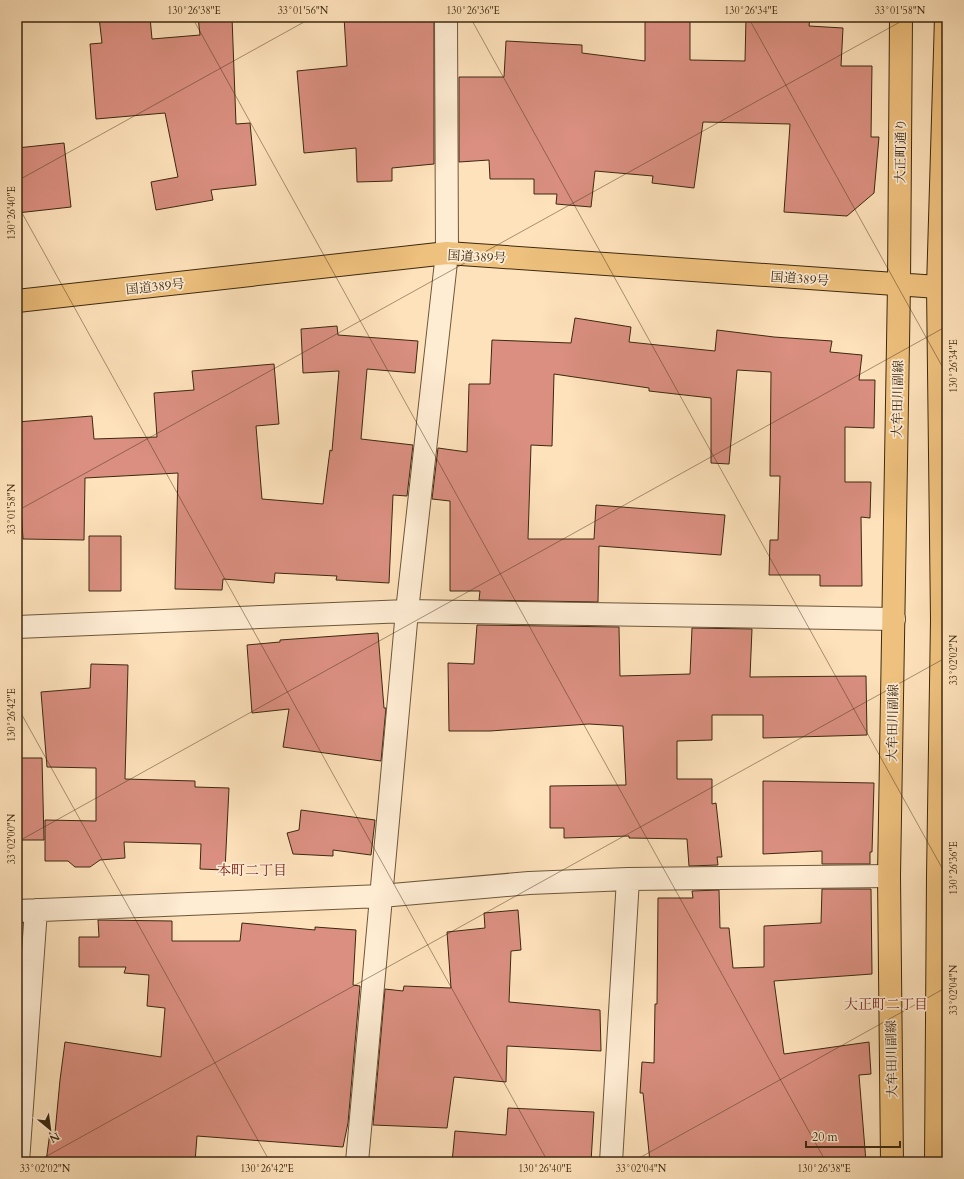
<svg xmlns="http://www.w3.org/2000/svg" width="964" height="1179" font-family="Cardo,'Noto Serif JP',serif">
	<style>
		.building { fill: #da8f80; stroke: #3c2910 }
		.lines { fill: none; stroke-linecap: round; stroke-linejoin: round }
		.street-casing { stroke: #6c573b; stroke-width: 24 }
		.primary-casing { stroke: #3c2910; stroke-width: 24 }
		.highway-casing { stroke: #3c2910; stroke-width: 24 }
		.street { stroke: #feecd3; stroke-width: 22 }
		.primary { stroke: #efc17e; stroke-width: 22 }
		.highway { stroke: #efc17e; stroke-width: 22 }
		.ticks { fill: none; stroke: #3c2910; stroke-width: 1; stroke-opacity: 0.45 }
		.labels { text-anchor: middle; stroke-width: 3.5; stroke-linejoin: round; paint-order: stroke }
		.street-label { font-size: 13px; fill: #3c2910; stroke: #feecd3 }
		.neighbourhood-label { font-size: 14px; fill: #7a1f14; stroke: #feecd3 }
		.neatline { fill: none; stroke: #3c2910; stroke-width: 1.5 }
		.ticks-label { font-size: 10px; text-anchor: middle; fill: #3c2910 }
	</style>
	<rect width="100%" height="100%" fill="#fee2bb"/>
	<filter id="stains"><feTurbulence type="fractalNoise" baseFrequency=".005" numOctaves="4"/><feColorMatrix values="0 0 0 0 .2 0 0 0 0 .09 0 0 0 0 .02 0 0 0 .5 -.17"/></filter>
	<radialGradient id="worn" r=".72"><stop offset=".6" stop-color="#630" stop-opacity="0"/><stop offset="1" stop-color="#630" stop-opacity=".3"/></radialGradient>
	<!-- building -->
	<path class="building" d="M 99,17 L 150,17 L 152,39 L 200,35 L 198,17 L 232,17 L 236,124 L 250,123 L 256,185 L 211,190 L 213,200 L 156,210 L 151,182 L 178,177 L 165,113 L 96,119 L 90,44 L 102,43 Z
		M 344,17 L 434,17 L 434,164 L 392,168 L 392,181 L 357,182 L 356,148 L 304,153 L 297,71 L 347,66 Z
		M 645,17 L 690,17 L 690,60 L 745,61 L 746,17 L 810,17 L 809,26 L 843,28 L 841,66 L 872,66 L 871,137 L 879,137 L 874,193 L 847,216 L 784,212 L 790,124 L 703,122 L 694,188 L 652,183 L 653,176 L 595,171 L 591,207 L 556,204 L 557,194 L 534,194 L 534,179 L 490,179 L 489,160 L 459,162 L 459,77 L 504,77 L 506,41 L 582,45 L 582,53 L 645,61 Z
		M 64,143 L 71,207 L 17,213 L 17,148 Z
		M 575,318 L 631,327 L 629,342 L 715,351 L 717,330 L 774,337 L 832,341 L 830,352 L 862,355 L 859,380 L 875,380 L 874,428 L 845,427 L 845,482 L 871,482 L 870,518 L 861,517 L 862,586 L 820,586 L 820,575 L 769,575 L 770,540 L 778,540 L 780,476 L 770,476 L 771,372 L 737,370 L 729,464 L 711,463 L 711,398 L 649,391 L 649,388 L 554,374 L 552,446 L 531,445 L 528,539 L 594,539 L 596,505 L 725,515 L 721,555 L 599,546 L 598,602 L 479,600 L 480,591 L 450,591 L 450,501 L 432,499 L 438,448 L 467,452 L 469,384 L 490,384 L 492,340 L 571,343 Z
		M 337,326 L 338,335 L 418,341 L 415,373 L 367,369 L 361,439 L 413,445 L 407,496 L 393,495 L 389,583 L 336,580 L 337,576 L 275,573 L 274,583 L 223,579 L 222,590 L 175,589 L 178,473 L 85,478 L 84,540 L 23,539 L 17,444 L 17,422 L 92,416 L 94,439 L 157,437 L 154,393 L 194,390 L 192,371 L 274,364 L 279,424 L 256,426 L 262,499 L 323,504 L 330,450 L 332,451 L 339,371 L 303,373 L 301,329 Z
		M 89,536 L 121,536 L 121,591 L 89,591 Z
		M 477,625 L 619,627 L 620,676 L 690,674 L 692,628 L 752,629 L 750,677 L 866,676 L 867,735 L 763,738 L 763,715 L 712,715 L 712,740 L 677,741 L 677,779 L 712,779 L 712,804 L 716,803 L 722,857 L 717,857 L 718,865 L 689,866 L 687,839 L 629,838 L 629,836 L 564,838 L 564,828 L 550,828 L 550,786 L 626,785 L 623,726 L 589,724 L 490,731 L 449,731 L 448,663 L 474,664 Z
		M 378,633 L 384,708 L 386,708 L 381,761 L 283,747 L 289,709 L 252,713 L 247,645 L 280,642 L 280,640 Z
		M 91,664 L 128,665 L 125,779 L 195,781 L 195,787 L 229,788 L 225,870 L 200,869 L 201,844 L 124,842 L 125,858 L 100,860 L 90,867 L 75,867 L 68,861 L 45,861 L 45,820 L 96,821 L 96,768 L 47,767 L 41,692 L 90,688 Z
		M 17,758 L 42,758 L 44,840 L 17,840 Z
		M 763,781 L 874,783 L 872,852 L 870,852 L 870,864 L 822,864 L 822,851 L 763,854 Z
		M 301,810 L 375,820 L 371,855 L 333,850 L 333,856 L 293,854 L 287,833 L 299,830 Z
		M 822,889 L 871,889 L 872,974 L 774,981 L 784,1054 L 869,1042 L 871,1074 L 859,1075 L 866,1162 L 650,1162 L 643,1093 L 640,1093 L 642,1062 L 654,1063 L 655,1004 L 657,1004 L 658,898 L 693,898 L 692,891 L 719,890 L 720,928 L 729,928 L 733,968 L 764,967 L 764,926 L 821,923 Z
		M 518,910 L 521,950 L 511,951 L 509,1002 L 600,1010 L 601,1051 L 507,1046 L 506,1082 L 454,1077 L 447,1128 L 373,1125 L 385,989 L 403,991 L 404,986 L 451,988 L 447,932 L 485,928 L 484,913 Z
		M 98,920 L 172,921 L 172,941 L 240,941 L 242,923 L 315,930 L 315,927 L 356,930 L 353,985 L 360,986 L 348,1123 L 343,1147 L 197,1136 L 195,1162 L 46,1162 L 50,1132 L 55,1133 L 60,1080 L 65,1042 L 161,1057 L 165,1008 L 147,1006 L 149,975 L 124,973 L 126,967 L 79,967 L 79,937 L 99,937 Z
		M 508,1108 L 594,1112 L 591,1162 L 452,1162 L 455,1131 L 506,1135 Z"/>
	<g class="lines">
		<!-- street casing -->
		<g class="street-casing">
			<path id="street" d="M 17,627 L 407,611 L 894,619
				M 17,911 L 381,896 L 529,883 L 628,879 L 889,876
				M 18,1162 L 36,910
				M 357,1162 L 407,611 L 447,253 L 446,17
				M 611,1162 L 628,879"/>
		</g>
		<!-- primary casing -->
		<g class="primary-casing">
			<path id="primary" d="M 892,1162 L 889,876 L 899,284
				M 936,1162 L 938,876 L 942,620 L 938,287"/>
		</g>
		<!-- highway casing -->
		<g class="highway-casing">
			<path id="highway" d="M 899,284 L 901,17
				M 17,301 L 447,253 L 938,287 L 946,17"/>
		</g>
		<!-- street -->
		<use href="#street" class="street"/>
		<!-- primary -->
		<use href="#primary" class="primary"/>
		<!-- highway -->
		<use href="#highway" class="highway"/>
	</g>
	<!-- ticks -->
	<path class="ticks" d="M 192,17 L 826,1162M 470,17 L 947,877M 748,17 L 947,375M 17,181 L 313,17M 17,204 L 548,1162M 17,511 L 909,17M 17,706 L 270,1162M 17,842 L 947,326M 36,1162 L 947,657M 632,1162 L 947,987"/>
	<g class="labels">
		<!-- street labels -->
		<g class="street-label">
			<text transform="translate(900 151) rotate(-89)" y="5">大正町通り</text>
			<text transform="translate(477 256) rotate(3)" y="5">国道389号</text>
			<text transform="translate(800 278) rotate(4)" y="5">国道389号</text>
			<text transform="translate(155 286) rotate(-6)" y="5">国道389号</text>
			<text transform="translate(897 399) rotate(-89)" y="5">大牟田川副線</text>
			<text transform="translate(892 723) rotate(-89)" y="5">大牟田川副線</text>
			<text transform="translate(891 1059) rotate(-91)" y="5">大牟田川副線</text>
		</g>
		<!-- neighbourhood labels -->
		<g class="neighbourhood-label">
			<text x="252" y="875">本町二丁目</text>
			<text x="886" y="1009">大正町二丁目</text>
		</g>
	</g>
	<!-- margin -->
	<rect width="964" height="1179" fill="none" stroke="#fee2bb" stroke-width="44"/>
	<!-- north arrow -->
	<g transform="translate(50 1129) rotate(151)" stroke="#feecd3" stroke-width="3" paint-order="stroke">
	<path d="M0-3L7 15L0 10L-7 15Z" fill="#3c2910"/>
	<text y="-6" font-size="11" font-weight="bold" text-anchor="middle" fill="#3c2910">N</text>
	</g>
	<!-- scale -->
	<path d="M806 1141v6h94v-6" fill="none" stroke="#3c2910" stroke-width="2"/>
	<text x="812" y="1141" font-size="12" fill="#3c2910" stroke="#feecd3" stroke-width="3" paint-order="stroke">20 m</text>
	<rect x="22" y="22" width="920" height="1135" class="neatline"/>
	<g class="ticks-label">
		<text x="194" y="14">130°26'38"E</text>
		<text x="303" y="14">33°01'56"N</text>
		<text x="473" y="14">130°26'36"E</text>
		<text x="751" y="14">130°26'34"E</text>
		<text x="900" y="14">33°01'58"N</text>
		<text transform="translate(11 213) rotate(-90)" y="4">130°26'40"E</text>
		<text transform="translate(953 366) rotate(-90)" y="4">130°26'34"E</text>
		<text transform="translate(11 509) rotate(-90)" y="4">33°01'58"N</text>
		<text transform="translate(953 660) rotate(-90)" y="4">33°02'02"N</text>
		<text transform="translate(11 715) rotate(-90)" y="4">130°26'42"E</text>
		<text transform="translate(11 839) rotate(-90)" y="4">33°02'00"N</text>
		<text transform="translate(953 868) rotate(-90)" y="4">130°26'36"E</text>
		<text transform="translate(953 990) rotate(-90)" y="4">33°02'04"N</text>
		<text x="45" y="1172">33°02'02"N</text>
		<text x="267" y="1172">130°26'42"E</text>
		<text x="545" y="1172">130°26'40"E</text>
		<text x="641" y="1172">33°02'04"N</text>
		<text x="824" y="1172">130°26'38"E</text>
	</g>
	<rect width="100%" height="100%" filter="url(#stains)"/>
	<rect width="100%" height="100%" fill="url(#worn)"/>
</svg>
